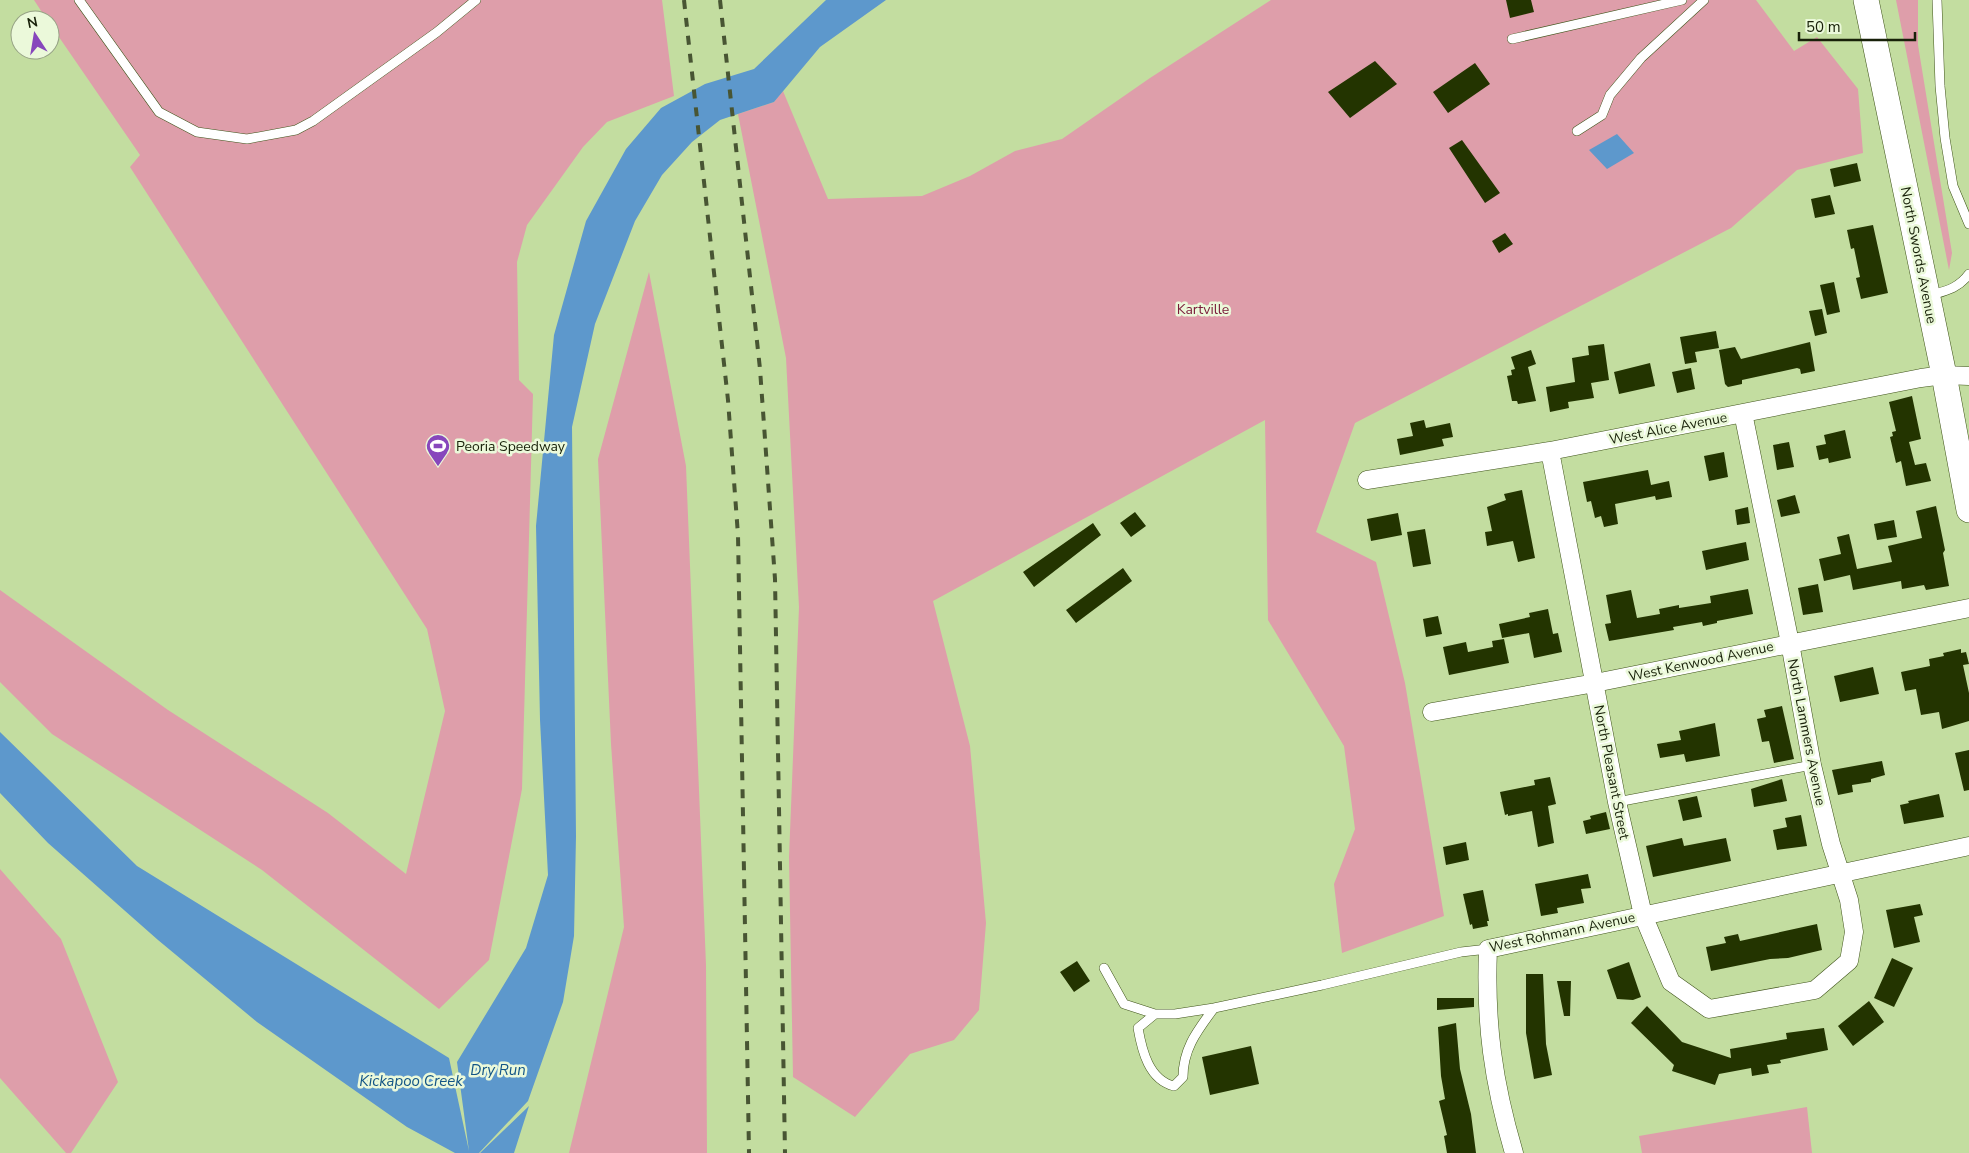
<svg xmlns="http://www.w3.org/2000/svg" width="1969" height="1153" font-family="'Nunito Sans',sans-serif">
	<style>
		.green { fill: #de9eaa }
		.water { fill: #5d98cc }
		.building { fill: #233400 }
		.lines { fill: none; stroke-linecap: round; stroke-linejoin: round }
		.lane-casing { stroke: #40541b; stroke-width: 10 }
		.street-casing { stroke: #40541b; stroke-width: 19 }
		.secondary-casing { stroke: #40541b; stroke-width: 26 }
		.lane { stroke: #fff; stroke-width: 9 }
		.street { stroke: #fff; stroke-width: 18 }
		.secondary { stroke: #fff; stroke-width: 25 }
		.rail { stroke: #485533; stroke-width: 4; stroke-dasharray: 9 9; stroke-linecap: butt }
		.labels { text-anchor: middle; stroke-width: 5; stroke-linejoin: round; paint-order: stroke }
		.street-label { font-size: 14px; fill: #182109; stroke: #ebf9da }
		.park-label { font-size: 14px; fill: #791b39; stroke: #ebf9da }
		.poi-label { font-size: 14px; fill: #182109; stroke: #ebf9da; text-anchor: start }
		.water-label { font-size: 15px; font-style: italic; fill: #135586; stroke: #ebf9da }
	</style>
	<rect width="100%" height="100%" fill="#c3dda0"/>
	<!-- green -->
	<path class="green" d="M 34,0 L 662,0 L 674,96 L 607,122 L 583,147 L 527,225 L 517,262 L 519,380 L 533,394 L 522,789 L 489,960 L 439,1009 L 262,870 L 52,734 L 0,682 L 0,590 L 168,710 L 328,813 L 406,874 L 445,711 L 427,629 L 130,167 L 140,155 L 50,24 L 50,20 L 47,20 Z
		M 1271,0 L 1756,0 L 1794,51 L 1817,37 L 1858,89 L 1863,153 L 1797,170 L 1731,228 L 1355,423 L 1316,532 L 1376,562 L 1405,683 L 1444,916 L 1342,953 L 1334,884 L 1355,829 L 1344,746 L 1268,620 L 1265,420 L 933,601 L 970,746 L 986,923 L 979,1010 L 954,1040 L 910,1054 L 855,1117 L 793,1077 L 789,857 L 799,607 L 786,358 L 738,114 L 774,102 L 783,91 L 828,199 L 922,196 L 970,176 L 1015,151 L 1062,139 L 1150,78 Z
		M 1896,0 L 1918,0 L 1918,45 L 1952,253 L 1949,270 Z
		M 649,272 L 686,466 L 706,965 L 707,1153 L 569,1153 L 624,927 L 611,744 L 598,459 Z
		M 0,869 L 61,939 L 118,1082 L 71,1153 L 66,1153 L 0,1078 Z
		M 1807,1107 L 1812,1153 L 1642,1153 L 1639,1136 Z"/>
	<!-- water -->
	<path class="water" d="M 826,0 L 886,0 L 820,47 L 774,102 L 720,120 L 692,142 L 662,175 L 635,221 L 595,324 L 572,427 L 576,836 L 574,936 L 563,1002 L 528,1101 L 479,1153 L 455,1153 L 407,1127 L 257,1022 L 158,940 L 48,843 L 0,793 L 0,732 L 137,866 L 449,1058 L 469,1151 L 457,1062 L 526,948 L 548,875 L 540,720 L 536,526 L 554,335 L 586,221 L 626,149 L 661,108 L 705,84 L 754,69 Z
		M 1617,134 L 1634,153 L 1607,169 L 1589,150 Z
		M 529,1106 L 514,1153 L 480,1153 Z"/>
	<!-- building -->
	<path class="building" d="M 1506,0 L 1531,0 L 1534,12 L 1510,18 Z
		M 1375,61 L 1397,84 L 1350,118 L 1328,92 Z
		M 1475,63 L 1490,84 L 1448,113 L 1433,92 Z
		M 1462,140 L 1500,193 L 1485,203 L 1449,148 Z
		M 1857,163 L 1861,181 L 1834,187 L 1830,169 Z
		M 1830,195 L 1835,214 L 1815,218 L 1811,199 Z
		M 1873,225 L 1888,293 L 1861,299 L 1856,278 L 1860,277 L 1854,248 L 1851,249 L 1847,230 Z
		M 1505,233 L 1513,244 L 1499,253 L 1492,241 Z
		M 1834,282 L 1840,312 L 1827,315 L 1820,285 Z
		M 1822,309 L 1827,333 L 1815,336 L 1809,311 Z
		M 1716,331 L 1719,348 L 1695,352 L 1697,362 L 1685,364 L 1680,337 Z
		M 1810,342 L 1815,371 L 1801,374 L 1800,369 L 1797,368 L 1742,380 L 1742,384 L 1728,387 L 1725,384 L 1719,350 L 1735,347 L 1741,359 Z
		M 1604,344 L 1609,380 L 1591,383 L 1594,398 L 1568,402 L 1569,408 L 1550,412 L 1546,387 L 1575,382 L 1572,358 L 1589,355 L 1588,346 Z
		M 1531,350 L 1536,364 L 1528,367 L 1536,401 L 1518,404 L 1517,401 L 1512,401 L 1507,376 L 1512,375 L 1511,370 L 1515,369 L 1511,357 Z
		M 1650,363 L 1655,386 L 1619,394 L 1614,372 Z
		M 1691,368 L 1695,389 L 1677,393 L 1672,372 Z
		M 1912,396 L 1921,439 L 1909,442 L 1915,465 L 1926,463 L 1931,481 L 1906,486 L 1901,461 L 1896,463 L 1890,437 L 1893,436 L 1892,432 L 1896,431 L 1889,402 Z
		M 1424,420 L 1426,428 L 1450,423 L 1453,437 L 1442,439 L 1444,446 L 1400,455 L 1397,439 L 1413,436 L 1410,423 Z
		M 1845,430 L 1851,458 L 1829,463 L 1828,458 L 1819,460 L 1816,446 L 1826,444 L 1824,435 Z
		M 1789,442 L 1794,467 L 1777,470 L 1773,445 Z
		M 1724,452 L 1728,477 L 1709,481 L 1704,456 Z
		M 1648,470 L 1651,485 L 1669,481 L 1672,497 L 1656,500 L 1655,496 L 1615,504 L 1618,524 L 1604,527 L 1601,516 L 1595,518 L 1591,501 L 1587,502 L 1583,482 Z
		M 1522,490 L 1535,558 L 1518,562 L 1513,541 L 1487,546 L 1485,532 L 1492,531 L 1487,507 L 1506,500 L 1504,494 Z
		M 1795,495 L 1800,513 L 1781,517 L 1777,500 Z
		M 1936,506 L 1945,550 L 1943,553 L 1949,586 L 1926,590 L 1924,585 L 1902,589 L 1901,581 L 1853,590 L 1850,575 L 1824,581 L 1819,559 L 1841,554 L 1837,537 L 1849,534 L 1857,569 L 1892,562 L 1888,546 L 1922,538 L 1916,511 Z
		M 1748,507 L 1750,523 L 1737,525 L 1735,510 Z
		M 1135,512 L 1146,526 L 1131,537 L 1120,523 Z
		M 1398,513 L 1402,535 L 1371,541 L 1367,519 Z
		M 1894,520 L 1897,537 L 1877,540 L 1874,524 Z
		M 1093,523 L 1101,535 L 1034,587 L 1023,572 Z
		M 1425,529 L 1431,564 L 1413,567 L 1407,532 Z
		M 1746,542 L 1749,560 L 1706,570 L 1702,551 Z
		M 1123,568 L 1132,581 L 1076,623 L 1066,610 Z
		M 1818,584 L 1823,612 L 1803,615 L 1798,588 Z
		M 1748,589 L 1753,614 L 1717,621 L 1717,623 L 1703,626 L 1702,622 L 1673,627 L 1674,630 L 1609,641 L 1605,624 L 1611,623 L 1606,595 L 1631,590 L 1637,618 L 1660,614 L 1659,609 L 1679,605 L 1679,608 L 1711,603 L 1710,596 Z
		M 1548,609 L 1553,634 L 1558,633 L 1562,652 L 1534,658 L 1529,633 L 1502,638 L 1499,624 L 1530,617 L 1529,613 Z
		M 1438,616 L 1442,634 L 1426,637 L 1423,619 Z
		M 1504,639 L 1509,663 L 1449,675 L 1443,647 L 1466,642 L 1468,652 L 1493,647 L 1492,641 Z
		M 1961,649 L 1961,653 L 1966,652 L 1969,664 L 1963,665 L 1969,693 L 1969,721 L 1942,729 L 1939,712 L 1921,715 L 1916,689 L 1905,691 L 1901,672 L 1930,666 L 1929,659 L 1944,656 L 1943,653 Z
		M 1873,667 L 1879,694 L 1840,702 L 1834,676 Z
		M 1782,706 L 1794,759 L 1774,763 L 1769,741 L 1762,742 L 1757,719 L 1766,717 L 1764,710 Z
		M 1715,723 L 1720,756 L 1686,762 L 1684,754 L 1660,758 L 1657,744 L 1681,740 L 1679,731 Z
		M 1969,750 L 1969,790 L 1964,791 L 1955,753 Z
		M 1882,761 L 1885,775 L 1871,779 L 1871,782 L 1852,785 L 1853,792 L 1838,795 L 1832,770 Z
		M 1550,777 L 1556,804 L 1548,806 L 1554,843 L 1538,847 L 1532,811 L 1508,816 L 1508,814 L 1505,815 L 1500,792 L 1535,785 L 1534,780 Z
		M 1782,779 L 1787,801 L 1754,807 L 1751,789 Z
		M 1939,794 L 1944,817 L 1904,824 L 1900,805 L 1909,803 L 1908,801 Z
		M 1697,796 L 1702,817 L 1683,821 L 1678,800 Z
		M 1606,812 L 1610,829 L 1586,834 L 1583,821 L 1591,819 L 1590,816 Z
		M 1801,815 L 1807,846 L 1777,850 L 1773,830 L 1787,827 L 1785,818 Z
		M 1682,838 L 1684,846 L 1726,838 L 1731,861 L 1653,877 L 1646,846 Z
		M 1466,842 L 1469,860 L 1446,865 L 1443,847 Z
		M 1588,874 L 1591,888 L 1581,889 L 1584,903 L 1557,908 L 1558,913 L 1541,916 L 1535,884 Z
		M 1483,890 L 1489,921 L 1487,921 L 1488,926 L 1473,929 L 1472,924 L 1470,925 L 1463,894 Z
		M 1920,904 L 1923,915 L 1914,917 L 1920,942 L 1894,948 L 1886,910 Z
		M 1817,924 L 1822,950 L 1788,958 L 1770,959 L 1711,971 L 1706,947 L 1726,943 L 1724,937 L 1738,934 L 1740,941 Z
		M 1892,958 L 1913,968 L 1894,1007 L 1874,998 Z
		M 1077,961 L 1090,981 L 1074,992 L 1060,972 Z
		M 1629,962 L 1641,997 L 1633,1000 L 1617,999 L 1607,970 Z
		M 1526,974 L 1543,974 L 1546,1044 L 1552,1075 L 1534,1079 L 1526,1033 Z
		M 1557,981 L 1571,981 L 1570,1016 L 1564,1016 Z
		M 1437,998 L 1474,998 L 1474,1007 L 1437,1010 Z
		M 1869,1001 L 1884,1022 L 1853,1046 L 1838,1026 Z
		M 1647,1006 L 1682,1042 L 1731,1058 L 1730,1049 L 1787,1039 L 1786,1033 L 1824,1028 L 1828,1050 L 1780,1060 L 1781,1063 L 1767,1065 L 1769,1073 L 1752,1076 L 1751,1068 L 1719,1074 L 1715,1085 L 1672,1071 L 1674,1065 L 1631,1023 Z
		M 1456,1023 L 1460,1069 L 1471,1114 L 1476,1153 L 1447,1153 L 1444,1136 L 1447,1135 L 1439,1101 L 1445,1099 L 1441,1076 L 1438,1027 Z
		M 1251,1046 L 1259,1084 L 1210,1095 L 1202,1057 Z"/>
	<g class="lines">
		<!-- lane casing -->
		<g class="lane-casing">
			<path id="lane" d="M 79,0 L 159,112 L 197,132 L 247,139 L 296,130 L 313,121 L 437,32 L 476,0
				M 1937,0 L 1940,86 L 1945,138 L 1953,186 L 1969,224
				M 1512,39 L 1682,0
				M 1577,131 L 1602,115 L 1610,95 L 1641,58 L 1704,0
				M 1928,296 C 1945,291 1958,289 1969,274
				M 1617,802 L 1812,765
				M 1104,968 L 1124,1004 L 1155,1014 L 1175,1014 L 1214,1008 L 1322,985 L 1461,952 L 1488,949
				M 1155,1014 L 1138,1028 C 1142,1051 1149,1080 1174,1086 L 1183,1077 C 1183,1048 1198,1030 1214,1008"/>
		</g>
		<!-- street casing -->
		<g class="street-casing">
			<path id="street" d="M 1550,451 L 1617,802 L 1643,915 L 1671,982 L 1709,1009 L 1815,990 L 1849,961 L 1854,932 L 1849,900 L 1831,844 L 1812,765 L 1790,643 L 1743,413
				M 1367,480 L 1550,451 L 1921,378 L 1944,375 L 1969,376
				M 1432,712 L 1595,683 L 1969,608
				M 1514,1153 C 1493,1082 1485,1023 1488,949 L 1969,846"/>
		</g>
		<!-- secondary casing -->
		<g class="secondary-casing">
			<path id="secondary" d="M 1866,0 L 1944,375 L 1969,510"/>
		</g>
		<!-- lane -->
		<use href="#lane" class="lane"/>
		<!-- street -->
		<use href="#street" class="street"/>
		<!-- secondary -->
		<use href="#secondary" class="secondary"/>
		<!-- rail -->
		<path class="rail" d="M 684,0 L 728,400 L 738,535 L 749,1153
			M 720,0 L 760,369 L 775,579 L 785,1153"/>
	</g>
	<!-- icons -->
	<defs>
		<g id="stadium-pin" transform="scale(1.25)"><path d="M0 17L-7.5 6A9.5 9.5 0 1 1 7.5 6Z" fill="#8747bc" stroke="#ebf9da"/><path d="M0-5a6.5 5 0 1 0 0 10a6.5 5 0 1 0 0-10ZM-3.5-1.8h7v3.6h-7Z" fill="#fff"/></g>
	</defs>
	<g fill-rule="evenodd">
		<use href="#stadium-pin" x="438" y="446"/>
	</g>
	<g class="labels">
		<!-- street labels -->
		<g class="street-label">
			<text transform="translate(1919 255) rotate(79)" y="5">North Swords Avenue</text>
			<text transform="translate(1668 428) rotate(-11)" y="5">West Alice Avenue</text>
			<text transform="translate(1701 661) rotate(-12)" y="5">West Kenwood Avenue</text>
			<text transform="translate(1807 732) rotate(79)" y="5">North Lammers Avenue</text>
			<text transform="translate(1612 772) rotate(79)" y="5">North Pleasant Street</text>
			<text transform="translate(1562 932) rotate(-12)" y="5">West Rohmann Avenue</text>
		</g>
		<!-- park labels -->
		<g class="park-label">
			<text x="1203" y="314">Kartville</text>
		</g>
		<!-- poi labels -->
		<g class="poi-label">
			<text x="456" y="451">Peoria Speedway</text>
		</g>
		<!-- water labels -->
		<g class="water-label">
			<text x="498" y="1075">Dry Run</text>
			<text x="411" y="1086">Kickapoo Creek</text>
		</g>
	</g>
	<!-- north arrow -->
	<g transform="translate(35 35) rotate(348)"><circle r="24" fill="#ebf9da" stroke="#97a386"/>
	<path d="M0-4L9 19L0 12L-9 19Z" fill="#8747bc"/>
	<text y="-8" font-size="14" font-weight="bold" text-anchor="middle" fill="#182109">N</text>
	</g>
	<!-- scale -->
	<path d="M1799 32v8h116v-8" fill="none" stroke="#182109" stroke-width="2.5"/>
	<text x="1806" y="32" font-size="15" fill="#182109" stroke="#ebf9da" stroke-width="4" paint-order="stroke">50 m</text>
</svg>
